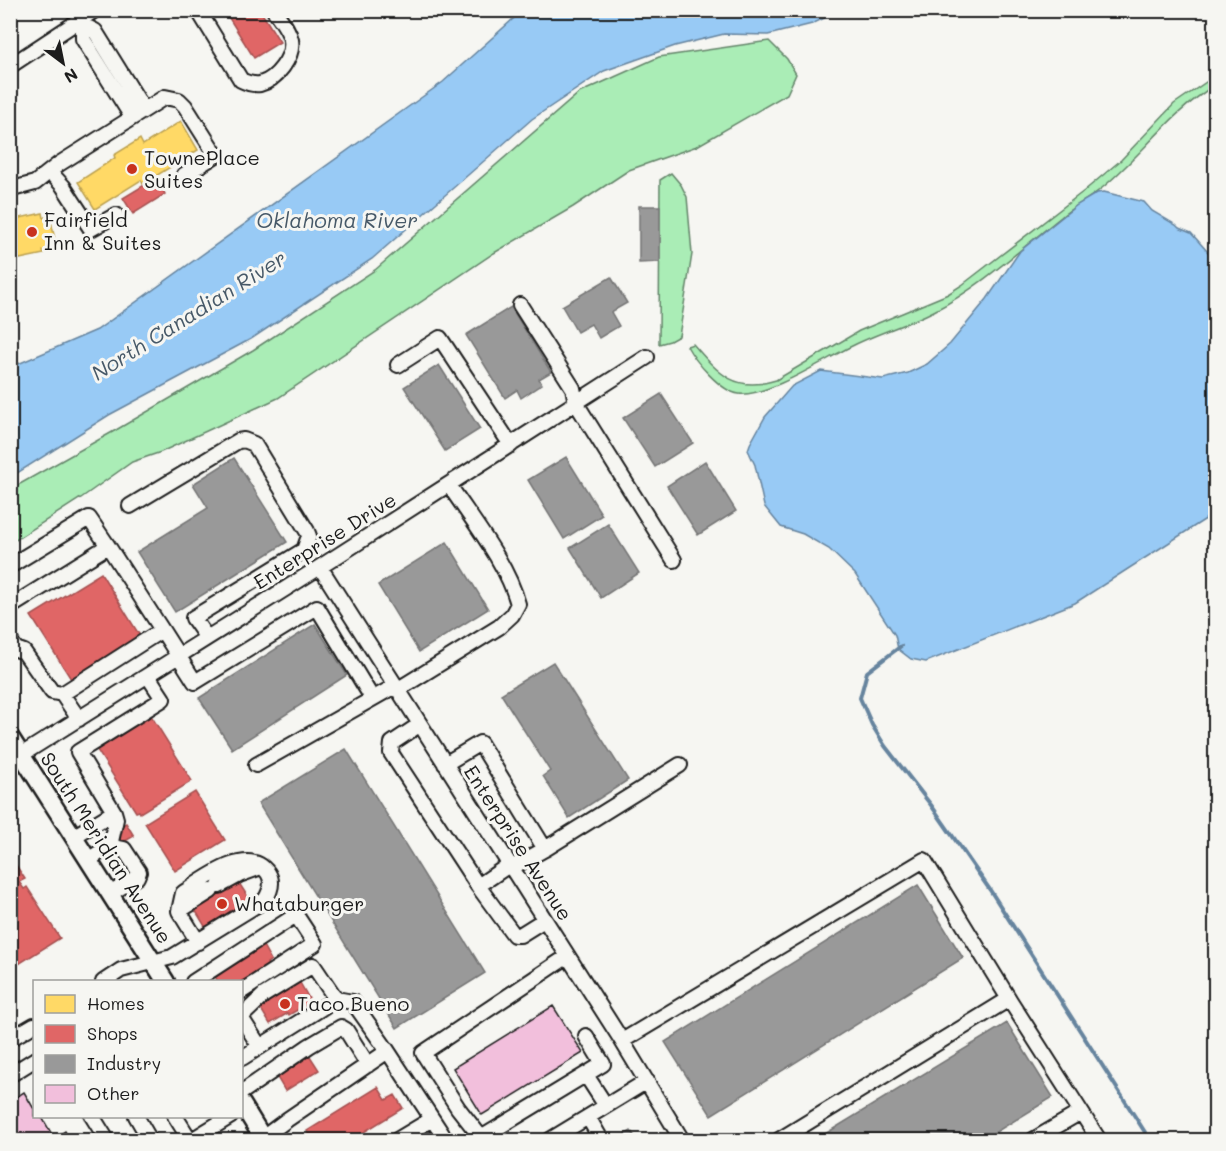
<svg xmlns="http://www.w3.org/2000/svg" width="1226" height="1151" font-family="Mali,sans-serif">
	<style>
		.green { fill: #aaedb6; stroke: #638469; stroke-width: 1.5 }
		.water { fill: #98caf5; stroke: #66849e; stroke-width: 1.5 }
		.homes { fill: #ffd966; stroke: #bba050; stroke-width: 1.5 }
		.shops { fill: #e06666; stroke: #a55050; stroke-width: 1.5 }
		.industry { fill: #999; stroke: #747474; stroke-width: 1.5 }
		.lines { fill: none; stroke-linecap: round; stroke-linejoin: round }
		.stream { stroke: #66849e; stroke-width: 4 }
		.building { fill: #f2bfdc; stroke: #1c1c1c; stroke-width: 1.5 }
		.minor-casing { stroke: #1c1c1c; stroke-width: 18 }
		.major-casing { stroke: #1c1c1c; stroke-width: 21 }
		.minor { stroke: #f6f6f2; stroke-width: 14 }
		.major { stroke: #f6f6f2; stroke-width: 16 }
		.poi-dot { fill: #c8321e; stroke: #f6f6f2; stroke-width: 2 }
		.labels { text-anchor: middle; stroke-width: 6; stroke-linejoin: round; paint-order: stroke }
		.poi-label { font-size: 20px; fill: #1c1c1c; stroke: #f6f6f2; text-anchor: start }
		.street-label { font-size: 20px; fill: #1c1c1c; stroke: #f6f6f2 }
		.water-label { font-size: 21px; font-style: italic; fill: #475968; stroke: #f6f6f2 }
	</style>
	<rect width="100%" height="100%" fill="#f6f6f2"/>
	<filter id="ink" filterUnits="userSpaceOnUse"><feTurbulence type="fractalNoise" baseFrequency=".0167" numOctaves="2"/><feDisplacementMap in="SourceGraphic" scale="12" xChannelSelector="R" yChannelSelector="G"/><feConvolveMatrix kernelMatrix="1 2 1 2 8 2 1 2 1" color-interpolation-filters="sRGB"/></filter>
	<g filter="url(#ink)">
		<!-- green -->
		<path class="green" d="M 769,41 L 787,59 L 796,74 L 787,94 L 697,146 L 629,170 L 573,207 L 494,253 L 278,398 L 161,452 L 132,462 L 81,498 L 11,543 L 11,489 L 116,430 L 253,350 L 375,270 L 579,93 L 659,57 Z
			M 1215,76 L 1215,85 C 1169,114 1143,154 1102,188 C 1089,199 1074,206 1061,217 C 1022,248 979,288 934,311 C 907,325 877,333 850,347 C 824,360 767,397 739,394 C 721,392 695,361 687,346 L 693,344 C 719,374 735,393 776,380 L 859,331 L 948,294 L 962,285 L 1084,191 L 1121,160 L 1174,104 Z
			M 671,173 L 681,185 L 687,197 L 692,254 L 679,336 L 670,341 L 659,344 L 660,180 Z"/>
		<!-- water -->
		<path class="water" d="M 523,10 L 839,11 L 812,24 L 768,35 L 724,34 L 675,46 L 604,71 L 532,119 L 372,259 L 251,339 L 109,415 L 11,477 L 11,367 L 97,330 L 443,82 Z
			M 1104,192 L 1144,202 L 1152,211 L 1176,225 L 1179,228 L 1191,233 L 1215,260 L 1215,513 L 1075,603 L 926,662 L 911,659 L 898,649 L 895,635 L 855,574 L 829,549 L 803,534 L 781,527 L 764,506 L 755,465 L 748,450 L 750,444 L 765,417 L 792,386 L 821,371 L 883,379 L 908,373 L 927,364 L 950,344 L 987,299 L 1020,251 L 1077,205 L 1097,193 Z"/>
		<!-- homes -->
		<path class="homes" d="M 181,121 L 198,150 L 143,184 L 141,180 L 95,209 L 78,182 L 115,158 L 114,155 L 140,139 L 143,145 Z
			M 43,213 L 44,218 L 50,216 L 56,245 L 50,246 L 51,249 L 43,251 L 44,254 L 10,261 L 10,220 Z"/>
		<!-- shops -->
		<path class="shops" d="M 224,10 L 260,10 L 280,42 L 254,58 Z
			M 156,178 L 165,194 L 133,214 L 123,198 Z
			M 101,573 L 140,636 L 71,679 L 31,616 Z
			M 150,714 L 192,781 L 140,813 L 139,811 L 136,812 L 97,750 L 100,748 L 99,746 Z
			M 195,792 L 225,840 L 175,871 L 145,823 Z
			M 126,823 L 134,836 L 122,843 L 114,830 Z
			M 10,856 L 25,879 L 19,882 L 24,889 L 27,887 L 60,938 L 14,967 L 10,961 Z
			M 237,880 L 250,900 L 206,928 L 194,908 L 217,882 Z
			M 262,944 L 271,960 L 267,963 L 269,966 L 242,983 L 218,982 L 214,974 Z
			M 299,981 L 311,1002 L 289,1015 L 288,1013 L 270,1024 L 259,1006 Z
			M 308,1053 L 319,1070 L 285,1091 L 275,1074 Z
			M 378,1087 L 386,1100 L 395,1095 L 403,1108 L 351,1140 L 312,1140 L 307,1131 Z"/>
		<!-- industry -->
		<path class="industry" d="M 639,206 L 660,206 L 660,262 L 639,263 Z
			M 611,277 L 627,303 L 611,312 L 619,326 L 599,338 L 591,324 L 577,332 L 562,306 Z
			M 511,307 L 551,372 L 539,379 L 542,384 L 521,398 L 517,390 L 505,398 L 466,335 Z
			M 439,365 L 480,429 L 445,451 L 404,387 Z
			M 661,394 L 693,443 L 655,467 L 623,418 Z
			M 566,457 L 602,515 L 564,539 L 528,480 Z
			M 234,458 L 287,542 L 175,612 L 137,552 L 208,508 L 193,484 Z
			M 705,461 L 736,511 L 698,535 L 667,486 Z
			M 608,524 L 639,573 L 601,598 L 570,548 Z
			M 447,542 L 488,609 L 419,652 L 378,585 Z
			M 315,624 L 347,675 L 232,749 L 199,698 Z
			M 553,662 L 628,780 L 569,818 L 543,776 L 550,771 L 501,694 Z
			M 346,749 L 485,973 L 397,1028 L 258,803 Z
			M 918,885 L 963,958 L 711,1115 L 665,1042 Z
			M 1007,1023 L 1053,1097 L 983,1140 L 815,1140 Z
			M 631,1131 L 637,1140 L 616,1140 Z"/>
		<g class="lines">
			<!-- stream -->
			<path class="stream" d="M 901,646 L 867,672 L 860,698 L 872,725 L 885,746 L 931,805 L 990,890 L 1150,1140"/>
		</g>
		<!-- building -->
		<path class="building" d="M 553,1006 L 583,1053 L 482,1115 L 453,1068 Z
			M 24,1092 L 34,1109 L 34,1116 L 39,1116 L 43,1119 L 54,1138 L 65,1131 L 70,1140 L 10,1140 L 10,1101 Z"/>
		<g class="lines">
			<!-- minor casing -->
			<g class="minor-casing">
				<path id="minor" d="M 74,10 L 83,25 L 95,31 L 144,110
					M 198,10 L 241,80 C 247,83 253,85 260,84 C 276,80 294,57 291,40 C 289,29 280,19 274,10
					M 83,25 L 83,39 L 132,117
					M 10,66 L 95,10
					M 50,172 L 63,186 L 91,229 L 116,215
					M 10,187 L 16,188 L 35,183 L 59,164 L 165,97 L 179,100 L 185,106 L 216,155 L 184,175
					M 520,305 L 573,388 L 576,403 L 674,560
					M 398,365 L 440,338 L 511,445
					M 130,506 L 238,441 L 244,440 L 254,444 L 307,531 L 309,536 L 304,550 L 193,618 L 207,638
					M 10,566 L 89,518 L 108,546
					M 320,567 L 622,1041 L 682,1140
					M 10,607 L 108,546 L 162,630
					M 10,641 L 16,649 L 24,652 L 52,692 L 62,694
					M 397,690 L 499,627 L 512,615 L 518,604 C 507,563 472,520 449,485
					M 79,719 L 62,694 L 162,630 L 195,682 L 317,607 L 372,698
					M 419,725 L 392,743 L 391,753 L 478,886 L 509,865
					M 21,755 L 320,567 L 647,357
					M 445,764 L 480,743 L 545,849 L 511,868
					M 256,765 L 395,686
					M 73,837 L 114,812 L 78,752 L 163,699 L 148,676
					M 545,849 L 680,765
					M 88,860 L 110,846 L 116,819 L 114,812
					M 219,886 L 239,875 L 261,867
					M 478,886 L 514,935 L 520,935 L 544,920
					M 110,894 L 137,877 L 139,872 L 124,849 L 110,846
					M 179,911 L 211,891
					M 103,982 L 121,970 L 172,957 L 265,900 C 270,892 274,882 268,873 C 248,844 203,880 183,893 L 179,911 L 198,942
					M 193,982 L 296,915 L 315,944 L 242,991
					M 242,1016 L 264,995 L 313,965 L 336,999 L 242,1058
					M 242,1019 L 260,1047
					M 10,1039 L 34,1025
					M 622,1041 L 924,860 L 1009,999
					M 387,1050 L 446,1140
					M 10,1075 L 34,1060
					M 586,1075 L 606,1106
					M 242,1092 L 309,1046 L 341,1027 L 346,1030 L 368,1065
					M 92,1116 L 107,1140
					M 136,1116 L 150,1140
					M 175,1116 L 190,1140
					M 588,1117 L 599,1136 L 592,1140
					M 481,1138 L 603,1064 L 586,1036
					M 192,1140 L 231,1116
					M 260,1140 L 288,1119 L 382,1055 L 387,1050 L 353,1002 L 336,999
					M 397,1140 L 432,1119
					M 483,1140 L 458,1108 L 423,1053 L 568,956
					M 550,1140 L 647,1081
					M 779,1140 L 1009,999 L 1099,1140
					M 1033,1140 L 1081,1112"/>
			</g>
			<!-- major casing -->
			<g class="major-casing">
				<path id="major" d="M 10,737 L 166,982
					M 242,1104 L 264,1140"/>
			</g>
			<!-- minor -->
			<use href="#minor" class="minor"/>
			<!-- major -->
			<use href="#major" class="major"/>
		</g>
	</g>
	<!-- markers -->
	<g class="poi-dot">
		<circle cx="132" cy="169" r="6"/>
		<circle cx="32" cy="232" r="6"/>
		<circle cx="222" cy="904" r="6"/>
		<circle cx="285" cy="1004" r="6"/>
	</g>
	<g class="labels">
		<!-- poi labels -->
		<g class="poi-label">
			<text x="144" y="165">TownePlace<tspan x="144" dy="23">Suites</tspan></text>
			<text x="44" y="227">Fairfield<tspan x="44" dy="23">Inn &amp; Suites</tspan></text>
			<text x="234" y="911">Whataburger</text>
			<text x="297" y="1011">Taco Bueno</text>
		</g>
		<!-- street labels -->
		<g class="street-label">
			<text transform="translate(325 541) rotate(-32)" y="7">Enterprise Drive</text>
			<text transform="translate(518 843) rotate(57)" y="7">Enterprise Avenue</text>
			<text transform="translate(106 848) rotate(57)" y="7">South Meridian Avenue</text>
		</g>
		<!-- water labels -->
		<g class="water-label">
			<text x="337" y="228">Oklahoma River</text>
			<text transform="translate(189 316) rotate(-32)" y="7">North Canadian River</text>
		</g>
	</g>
	<!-- margin -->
	<rect width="1226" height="1151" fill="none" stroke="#f6f6f2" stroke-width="36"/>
	<rect x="18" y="18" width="1190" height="1115" fill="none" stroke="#1c1c1c" stroke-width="2" filter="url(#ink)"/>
	<!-- legend -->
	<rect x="33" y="980" width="210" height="138" fill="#f6f6f2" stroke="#9f9f9c" stroke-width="1.5"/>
	<rect x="45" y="995" width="30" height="18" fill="#ffd966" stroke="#9f9f9c" stroke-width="1.5"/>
	<text x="87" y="1010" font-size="18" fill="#1c1c1c">Homes</text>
	<rect x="45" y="1025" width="30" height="18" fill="#e06666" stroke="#9f9f9c" stroke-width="1.5"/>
	<text x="87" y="1040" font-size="18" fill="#1c1c1c">Shops</text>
	<rect x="45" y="1055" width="30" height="18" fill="#999999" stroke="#9f9f9c" stroke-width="1.5"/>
	<text x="87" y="1070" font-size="18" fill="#1c1c1c">Industry</text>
	<rect x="45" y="1085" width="30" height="18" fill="#f2bfdc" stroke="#9f9f9c" stroke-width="1.5"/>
	<text x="87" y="1100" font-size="18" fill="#1c1c1c">Other</text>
	<!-- north arrow -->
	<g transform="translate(63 63) rotate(148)" stroke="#f6f6f2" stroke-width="4.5" paint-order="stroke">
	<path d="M0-4.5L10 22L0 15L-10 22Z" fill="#1c1c1c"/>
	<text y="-9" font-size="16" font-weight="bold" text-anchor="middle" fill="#1c1c1c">N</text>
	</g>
</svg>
